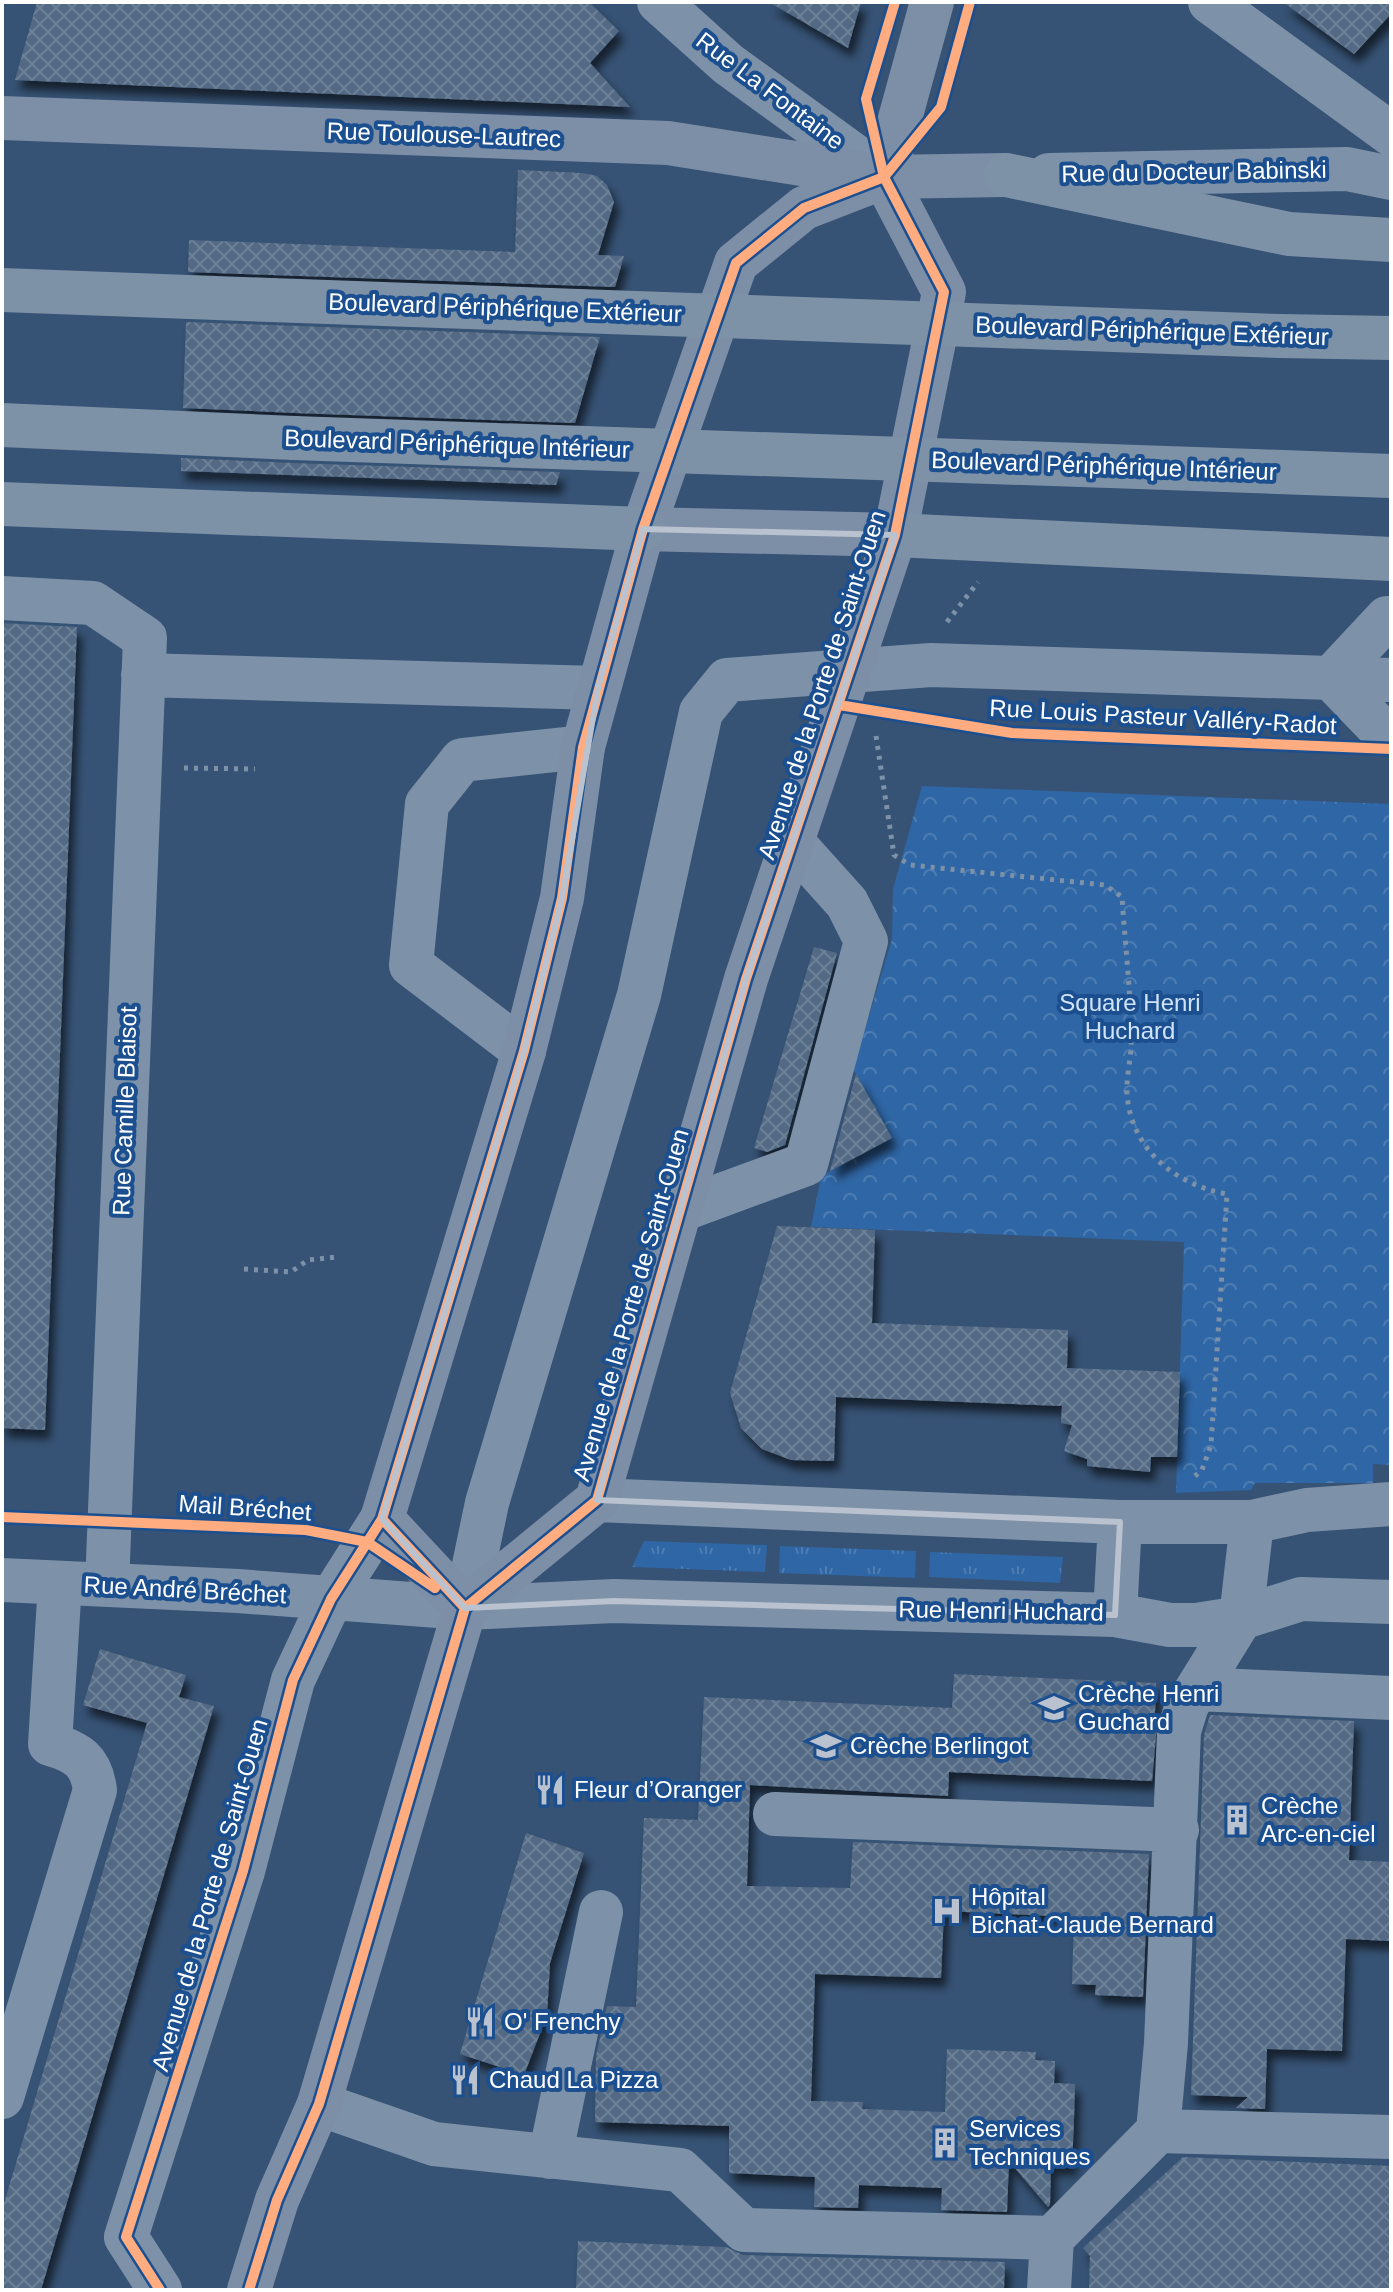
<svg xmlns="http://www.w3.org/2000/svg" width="1393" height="2292" font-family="Arial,sans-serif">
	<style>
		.grass { fill: url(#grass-tufts) }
		.forest { fill: url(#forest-crowns) }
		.building { fill: url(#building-cross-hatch); filter: url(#shadow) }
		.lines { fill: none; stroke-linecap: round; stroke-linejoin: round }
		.path { stroke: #7d92a8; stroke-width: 5; stroke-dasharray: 4 6; stroke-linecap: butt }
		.minor { stroke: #7d92a8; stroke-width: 44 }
		.major { stroke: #7d8ea7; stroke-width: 44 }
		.highway { stroke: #7e92a7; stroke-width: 44 }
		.highway-bridge { stroke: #7e92a7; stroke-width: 44 }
		.cycleway-casing { stroke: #1b4f8f; stroke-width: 15 }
		.cycleway { stroke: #ffac80; stroke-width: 10 }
		.marked { fill: none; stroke: #b9c2ce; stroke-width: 6; stroke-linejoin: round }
		.labels { text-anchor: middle; stroke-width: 8; stroke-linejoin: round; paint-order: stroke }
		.street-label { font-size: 24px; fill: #fff; stroke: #1b4f8f }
		.park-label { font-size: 24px; fill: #cfe3fa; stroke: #1b4f8f }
		.poi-label { font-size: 24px; fill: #fff; stroke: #1b4f8f; text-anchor: start }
	</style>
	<defs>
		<pattern id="grass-tufts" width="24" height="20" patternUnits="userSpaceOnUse" patternTransform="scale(2)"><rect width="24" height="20" fill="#2f66a5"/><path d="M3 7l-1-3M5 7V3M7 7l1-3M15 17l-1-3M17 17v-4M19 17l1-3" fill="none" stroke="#4e7db2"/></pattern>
		<pattern id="forest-crowns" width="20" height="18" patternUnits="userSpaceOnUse" patternTransform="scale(2)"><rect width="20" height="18" fill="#2f66a5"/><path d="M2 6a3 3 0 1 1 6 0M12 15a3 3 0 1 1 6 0" fill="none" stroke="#4e7db2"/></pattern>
		<pattern id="building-cross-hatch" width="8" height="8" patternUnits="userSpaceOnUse" patternTransform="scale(2)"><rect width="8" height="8" fill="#526984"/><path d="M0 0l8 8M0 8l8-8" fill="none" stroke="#6c8096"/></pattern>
		<filter id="shadow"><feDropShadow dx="5" dy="9" stdDeviation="4" flood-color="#0009"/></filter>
	</defs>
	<rect width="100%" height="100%" fill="#365274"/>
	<!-- grass -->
	<path class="grass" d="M 644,1541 L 767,1545 L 765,1572 L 632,1567 Z
		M 780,1546 L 916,1551 L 915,1578 L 779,1573 Z
		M 930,1552 L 1063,1557 L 1060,1583 L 929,1577 Z"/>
	<!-- forest -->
	<path class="forest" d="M 922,786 L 1391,804 L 1391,1465 L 1373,1464 L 1373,1483 L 1255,1483 L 1251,1490 L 1176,1493 L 1184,1242 L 811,1227 L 821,1176 L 892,1138 L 853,1069 L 892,939 L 893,889 Z"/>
	<!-- building -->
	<path class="building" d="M 37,2 L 589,2 L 619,31 L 590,63 L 630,107 L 15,80 Z
		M 769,2 L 861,2 L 848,48 Z
		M 1283,2 L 1391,2 L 1391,14 L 1354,54 Z
		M 518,170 L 583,173 L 597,176 L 607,185 L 614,202 L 598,255 L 624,256 L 615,287 L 188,272 L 189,240 L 515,252 Z
		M 186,322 L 270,325 L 600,337 L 575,423 L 295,413 L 183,408 Z
		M 181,458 L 293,463 L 560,472 L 556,485 L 181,471 Z
		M 3,623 L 77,627 L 45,1430 L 2,1428 Z
		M 814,947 L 837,953 L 785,1145 L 767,1152 L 754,1148 Z
		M 856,1074 L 892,1138 L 830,1171 Z
		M 777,1226 L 875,1230 L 872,1323 L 1068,1330 L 1067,1368 L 1180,1372 L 1177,1457 L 1151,1457 L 1150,1472 L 1087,1466 L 1087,1459 L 1064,1451 L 1072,1425 L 1061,1423 L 1062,1406 L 836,1397 L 834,1461 L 791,1460 L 762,1449 L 741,1428 L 730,1393 Z
		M 100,1649 L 186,1675 L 179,1697 L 214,1706 L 41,2290 L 2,2290 L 2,2210 L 147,1723 L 83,1705 Z
		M 954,1674 L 1156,1683 L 1155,1713 L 1158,1713 L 1152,1781 L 949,1772 L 948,1796 L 750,1785 L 747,1886 L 850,1888 L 853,1842 L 1149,1854 L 1143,1997 L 1095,1995 L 1096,1985 L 1072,1984 L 1074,1917 L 944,1911 L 941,1978 L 815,1974 L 811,2101 L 863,2102 L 862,2109 L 945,2112 L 947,2049 L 1036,2052 L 1035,2060 L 1055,2061 L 1054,2083 L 1075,2084 L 1074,2119 L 1072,2167 L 1051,2166 L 1050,2205 L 1048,2207 L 1009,2161 L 1007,2212 L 941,2210 L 942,2188 L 859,2185 L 858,2208 L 814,2207 L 815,2177 L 729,2173 L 729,2126 L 595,2122 L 596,2056 L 607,2006 L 636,2007 L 644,1818 L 698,1820 L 704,1697 L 952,1708 Z
		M 1210,1715 L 1354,1721 L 1349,1860 L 1391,1862 L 1391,1941 L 1346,1939 L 1342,2051 L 1267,2049 L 1265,2109 L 1236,2108 L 1248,2097 L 1191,2095 L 1204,1735 Z
		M 526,1833 L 584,1853 L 550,1963 L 547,2015 L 524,2075 L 460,2054 Z
		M 1183,2157 L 1391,2166 L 1391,2290 L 1089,2290 L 1090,2256 L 1083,2248 Z
		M 578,2241 L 726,2247 L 743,2255 L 1005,2262 L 1004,2290 L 576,2290 Z"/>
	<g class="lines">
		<!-- path -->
		<path class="path" d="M 947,622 L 978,582
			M 876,736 L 894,855 L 910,865 L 1105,885 L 1122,897 C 1125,944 1131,992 1131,1038 C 1132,1057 1126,1075 1127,1094 C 1131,1149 1175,1185 1227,1194 L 1211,1445 L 1202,1470 L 1195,1476
			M 184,768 L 255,769
			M 244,1269 L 291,1272 L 308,1260 L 337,1257"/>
		<!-- minor -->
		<path class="minor" d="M 659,2 L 728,64 L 884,177
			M 1210,2 L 1391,134
			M 1049,175 L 1347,169 L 1391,178
			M 2,598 L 93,603 L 145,638 L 107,1585
			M 143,675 L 598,688
			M 1331,678 L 1387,618 L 1391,618
			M 1331,678 L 1385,734 L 1391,734
			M 524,1051 L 411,965 L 427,804 L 462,760 L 583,747
			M 678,1211 L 806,1164 L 866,941 L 847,903 L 793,843
			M 597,1500 L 1120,1522 L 1252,1522 L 1307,1510 L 1391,1504
			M 2,1580 L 238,1591 L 465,1608 L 614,1601 L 1115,1615 L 1120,1522
			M 465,1608 L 487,1503 L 639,995 L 701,712 L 727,680 L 931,665 L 1391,680
			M 1115,1615 L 1170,1625 L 1196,1625 L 1241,1618 L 1301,1599 L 1391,1602
			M 1198,1689 L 1391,1698
			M 775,1814 L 1177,1830
			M 2,2097 L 95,1790 C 91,1760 77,1752 50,1744 L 60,1583
			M 319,2104 L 434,2144 L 680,2170 L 744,2230 L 1052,2238
			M 1158,2131 L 1391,2137
			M 550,2157 L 601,1912
			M 160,2290 L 126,2237 L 243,1871 L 293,1680 L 331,1599 L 382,1519
			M 1049,2290 L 1052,2238 L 1158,2131 L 1166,2043 L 1179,1731 L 1187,1705 L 1241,1618 L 1252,1522"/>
		<!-- major -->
		<path class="major" d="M 2,118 L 668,143 L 884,177 L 1006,175
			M 884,177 L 932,2
			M 643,529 L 895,535
			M 465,1608 L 382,1519 L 524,1051 L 562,898 L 583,747 L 643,529 L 736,263 L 804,208 L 884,177
			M 249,2290 L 277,2200 L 319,2104 L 465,1608 L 597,1500 L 746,979 L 895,535 L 944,292 L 884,177"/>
		<!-- highway -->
		<path class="highway" d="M 1006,175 L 1289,234 L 1391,240
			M 2,290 L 271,300
			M 1280,336 L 1391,338
			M 2,425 L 294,438
			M 1253,471 L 1391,476
			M 2,504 L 643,529
			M 895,535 L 1391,559"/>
		<!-- highway-bridge -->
		<path class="highway-bridge" d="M 271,300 L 1280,336
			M 294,438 L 1253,471"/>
		<!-- cycleway casing -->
		<g class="cycleway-casing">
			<path id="cycleway" d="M 884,177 L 941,107 L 970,2
				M 839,705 L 1012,733 L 1391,749
				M 2,1517 L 306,1530 L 367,1542 L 435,1588
				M 465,1608 L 382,1519 L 524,1051 L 562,898 L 583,747 L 643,529 L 736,263 L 804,208 L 884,177
				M 160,2290 L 126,2237 L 243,1871 L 293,1680 L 331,1599 L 382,1519
				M 249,2290 L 277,2200 L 319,2104 L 465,1608 L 597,1500 L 746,979 L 895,535 L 944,292 L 884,177 L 866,99 L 895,2"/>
		</g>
		<!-- cycleway -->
		<use href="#cycleway" class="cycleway"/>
	</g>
	<!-- marked area -->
	<path class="marked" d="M 643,529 L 895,535 L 746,979 L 597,1500 L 1120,1522 L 1115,1615 L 614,1601 L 465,1608 L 382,1519 L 524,1051 L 562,898 L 598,688 Z"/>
	<!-- icons -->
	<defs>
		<g id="school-bare" transform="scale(2.4)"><path d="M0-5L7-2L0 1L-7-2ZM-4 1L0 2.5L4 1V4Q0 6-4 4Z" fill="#b9c2ce" stroke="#1b4f8f" stroke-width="2.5" paint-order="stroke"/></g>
		<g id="restaurant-bare" transform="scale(2.4)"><path d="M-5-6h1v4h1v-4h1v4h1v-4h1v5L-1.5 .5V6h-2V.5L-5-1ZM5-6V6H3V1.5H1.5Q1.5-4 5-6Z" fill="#b9c2ce" stroke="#1b4f8f" stroke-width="2.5" paint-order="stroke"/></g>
		<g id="building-bare" transform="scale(2.4)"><path d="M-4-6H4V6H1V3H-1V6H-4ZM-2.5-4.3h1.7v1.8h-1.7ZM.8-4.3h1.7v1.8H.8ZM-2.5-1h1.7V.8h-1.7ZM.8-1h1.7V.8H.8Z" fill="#b9c2ce" stroke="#1b4f8f" stroke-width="2.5" paint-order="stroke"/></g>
		<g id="hospital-bare" transform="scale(2.4)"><path d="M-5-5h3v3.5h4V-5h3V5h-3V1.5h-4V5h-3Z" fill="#b9c2ce" stroke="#1b4f8f" stroke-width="2.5" paint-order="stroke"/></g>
	</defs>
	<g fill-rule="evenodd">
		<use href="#school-bare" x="1054" y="1708"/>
		<use href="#school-bare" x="826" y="1746"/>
		<use href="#restaurant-bare" x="550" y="1790"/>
		<use href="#building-bare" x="1237" y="1820"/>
		<use href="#hospital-bare" x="947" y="1911"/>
		<use href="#restaurant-bare" x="480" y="2022"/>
		<use href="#restaurant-bare" x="465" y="2080"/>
		<use href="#building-bare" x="945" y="2143"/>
	</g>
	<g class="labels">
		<!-- street labels -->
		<g class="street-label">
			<text transform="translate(770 91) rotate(37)" y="8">Rue La Fontaine</text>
			<text transform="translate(444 135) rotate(2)" y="8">Rue Toulouse-Lautrec</text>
			<text transform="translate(1194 172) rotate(-1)" y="8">Rue du Docteur Babinski</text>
			<text transform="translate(505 308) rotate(2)" y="8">Boulevard Périphérique Extérieur</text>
			<text transform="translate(1152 331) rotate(2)" y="8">Boulevard Périphérique Extérieur</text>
			<text transform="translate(457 444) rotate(2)" y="8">Boulevard Périphérique Intérieur</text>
			<text transform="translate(1104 466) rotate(2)" y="8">Boulevard Périphérique Intérieur</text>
			<text transform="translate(822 685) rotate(-72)" y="8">Avenue de la Porte de Saint-Ouen</text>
			<text transform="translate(1163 717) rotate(3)" y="8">Rue Louis Pasteur Valléry-Radot</text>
			<text transform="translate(125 1111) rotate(-88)" y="8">Rue Camille Blaisot</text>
			<text transform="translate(631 1305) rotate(-74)" y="8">Avenue de la Porte de Saint-Ouen</text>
			<text transform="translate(245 1508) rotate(4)" y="8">Mail Bréchet</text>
			<text transform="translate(185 1590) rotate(3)" y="8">Rue André Bréchet</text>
			<text transform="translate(1001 1611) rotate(1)" y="8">Rue Henri Huchard</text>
			<text transform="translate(210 1895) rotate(-74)" y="8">Avenue de la Porte de Saint-Ouen</text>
		</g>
		<!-- park labels -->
		<g class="park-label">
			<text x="1130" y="1011">Square Henri<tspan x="1130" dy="28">Huchard</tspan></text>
		</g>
		<!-- poi labels -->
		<g class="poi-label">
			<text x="1078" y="1702">Crèche Henri<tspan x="1078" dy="28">Guchard</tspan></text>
			<text x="850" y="1754">Crèche Berlingot</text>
			<text x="574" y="1798">Fleur d’Oranger</text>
			<text x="1261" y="1814">Crèche<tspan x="1261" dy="28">Arc-en-ciel</tspan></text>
			<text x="971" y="1905">Hôpital<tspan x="971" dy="28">Bichat-Claude Bernard</tspan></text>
			<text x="504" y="2030">O' Frenchy</text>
			<text x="489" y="2088">Chaud La Pizza</text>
			<text x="969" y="2137">Services<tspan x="969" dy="28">Techniques</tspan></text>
		</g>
	</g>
	<!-- border -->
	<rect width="1393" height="2292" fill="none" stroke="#ffffff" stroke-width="8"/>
</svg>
